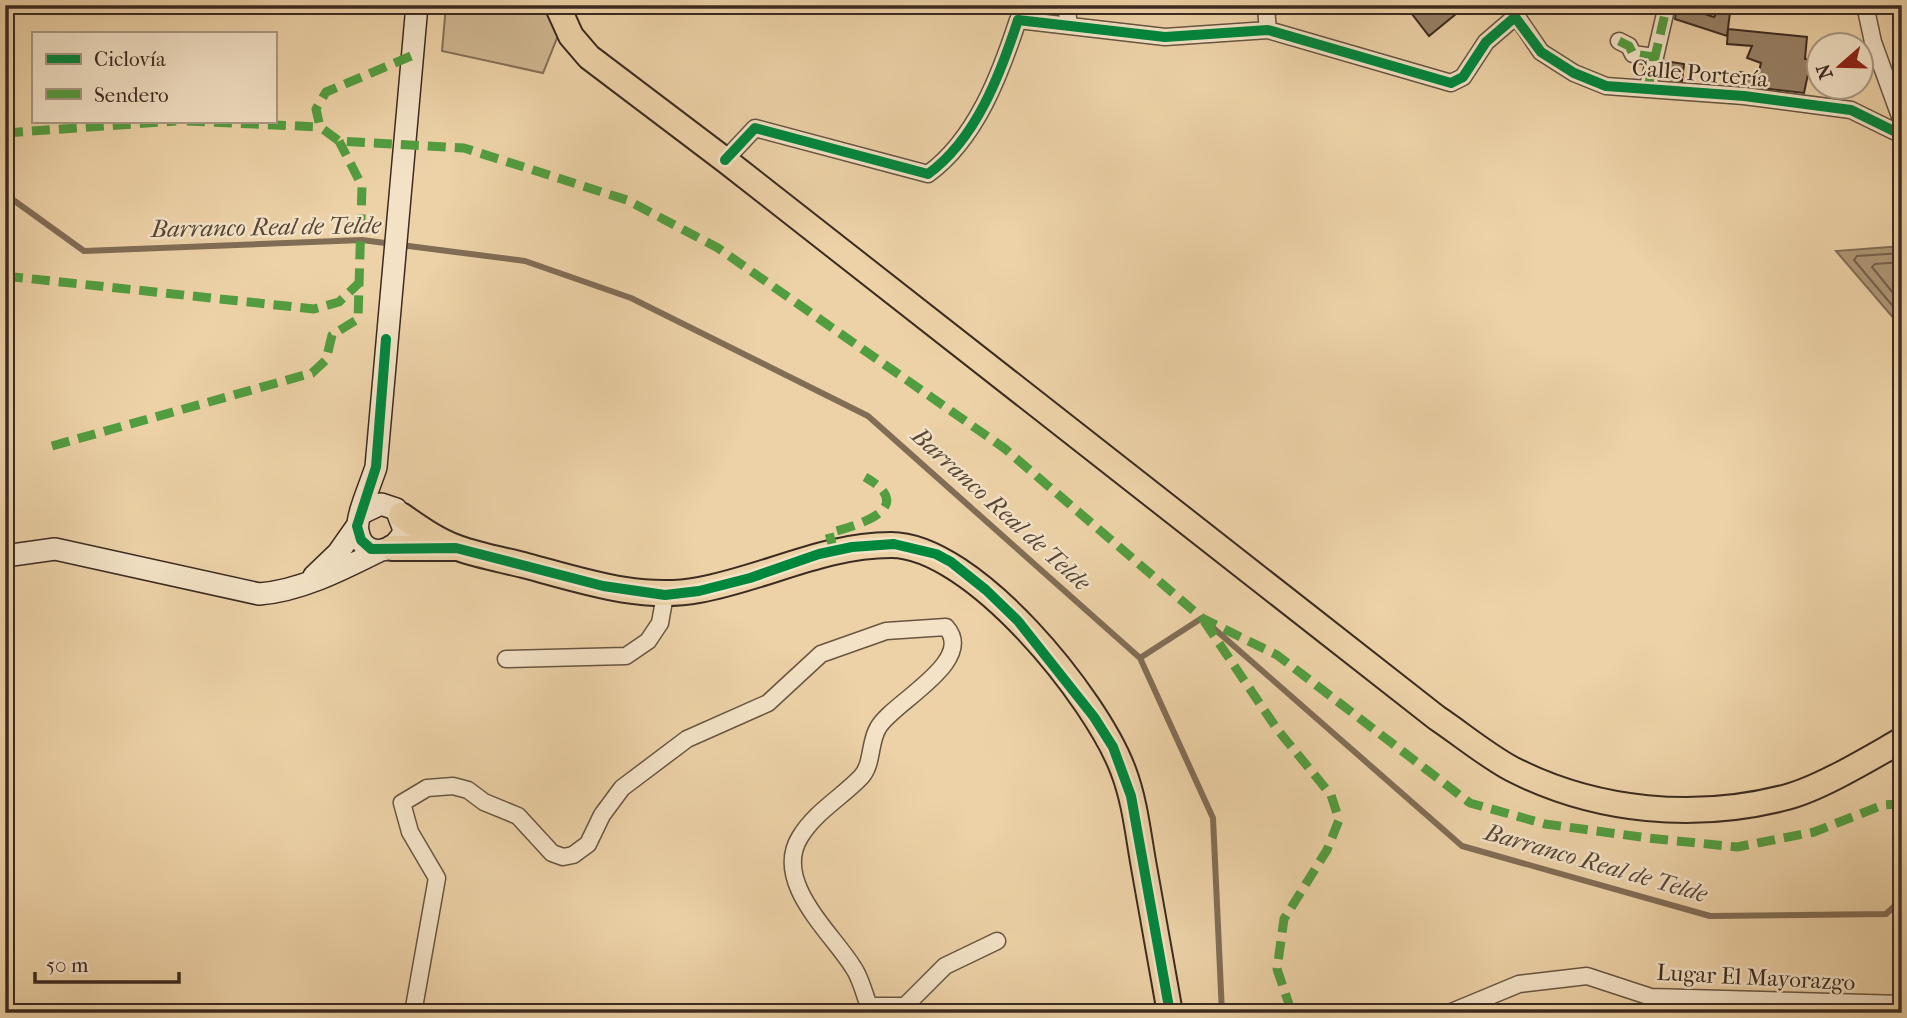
<svg xmlns="http://www.w3.org/2000/svg" width="1907" height="1018" font-family="'IM FELL French Canon',serif">
	<style>
		.green { fill: #cfb690; stroke: #857058; stroke-width: 2 }
		.water { fill: #b09979; stroke: #816d56; stroke-width: 2 }
		.lines { fill: none; stroke-linecap: round; stroke-linejoin: round }
		.shore { stroke: #76624d; stroke-width: 2 }
		.stream { stroke: #816d56; stroke-width: 6 }
		.building { fill: #988267; stroke: #3b2b21; stroke-width: 2 }
		.street-casing { stroke: #685542; stroke-width: 19 }
		.secondary-casing { stroke: #3b2b21; stroke-width: 24 }
		.primary-casing { stroke: #3b2b21; stroke-width: 28 }
		.street { stroke: #f3e2c6; stroke-width: 16 }
		.secondary { stroke: #f3e2c6; stroke-width: 21 }
		.primary { stroke: #edd2a7; stroke-width: 24 }
		.quiet { stroke: #529d3f; stroke-width: 9; stroke-dasharray: 18 9; stroke-linecap: butt }
		.cycleway-casing { stroke: #f3e2c6; stroke-width: 15 }
		.cycleway { stroke: #00873e; stroke-width: 10 }
		.labels { text-anchor: middle; stroke-width: 5; stroke-linejoin: round; paint-order: stroke }
		.street-label { font-size: 23px; fill: #3b2b21; stroke: #f3e2c6 }
		.water-label { font-size: 24px; font-style: italic; fill: #584637; stroke: #f3e2c6 }
	</style>
	<rect width="100%" height="100%" fill="#edd2a7"/>
	<filter id="stains"><feTurbulence type="fractalNoise" baseFrequency=".00286" numOctaves="4"/><feColorMatrix values="0 0 0 0 .2 0 0 0 0 .09 0 0 0 0 .02 0 0 0 .5 -.17"/></filter>
	<radialGradient id="worn" r=".72"><stop offset=".6" stop-color="#630" stop-opacity="0"/><stop offset="1" stop-color="#630" stop-opacity=".3"/></radialGradient>
	<!-- green -->
	<path class="green" d="M 446,5 L 543,5 L 559,33 L 543,73 L 442,51 Z"/>
	<!-- water -->
	<path class="water" d="M 1902,246 L 1902,328 L 1836,251 Z"/>
	<g class="lines">
		<!-- shore -->
		<path class="shore" d="M 1902,253 L 1857,256 L 1854,260 L 1902,317
			M 1902,262 L 1875,264 L 1872,267 L 1902,304"/>
		<!-- stream -->
		<path class="stream" d="M 5,194 L 84,251 L 362,240 L 525,261 L 631,298 L 868,416 L 1140,658 L 1213,818 L 1222,1013
			M 1140,658 L 1202,618 L 1462,846 L 1710,916 L 1886,914 L 1902,899"/>
	</g>
	<!-- building -->
	<path class="building" d="M 1405,5 L 1467,5 L 1429,36 Z
		M 1677,5 L 1714,17 L 1722,5 L 1731,5 L 1727,36 L 1675,19 Z
		M 1728,29 L 1807,37 L 1805,59 L 1811,60 L 1804,93 L 1735,85 L 1740,72 L 1758,75 L 1761,63 L 1747,58 L 1752,46 L 1727,44 Z
		M 1665,61 L 1684,64 L 1682,81 L 1661,78 Z"/>
	<g class="lines">
		<!-- street casing -->
		<g class="street-casing">
			<path id="street" d="M 1066,5 L 1069,25
				M 1509,5 L 1541,52 L 1574,73 L 1606,86 L 1744,96 L 1851,110 L 1902,135
				M 1865,5 L 1873,42 L 1902,122
				M 1268,30 L 1266,9 L 1277,5
				M 1619,41 L 1629,46 L 1633,54 L 1654,57
				M 1648,87 L 1667,5
				M 725,160 L 755,128 L 928,174 C 976,139 1000,75 1018,20 L 1165,37 L 1268,30 L 1451,83 L 1463,77 L 1486,42 L 1515,17
				M 506,659 L 626,656 L 648,641 L 660,623 L 665,595
				M 869,1006 L 905,1006 L 945,966 L 997,941
				M 413,1013 L 437,878 L 410,832 L 402,803 L 427,788 L 453,786 L 468,790 L 484,802 L 518,816 L 552,853 L 563,857 L 573,855 L 588,844 L 602,815 L 622,788 L 687,739 L 768,703 L 821,654 L 886,631 L 946,627 C 977,662 891,703 878,728 C 869,743 873,764 861,777 C 841,798 815,812 800,837 C 772,882 832,933 853,967 C 861,978 864,994 869,1006 L 865,1013
				M 1449,1013 L 1519,984 L 1587,976 L 1651,997 L 1902,1004"/>
		</g>
		<!-- secondary casing -->
		<g class="secondary-casing">
			<path id="secondary" d="M 362,513 L 381,504 L 396,509 L 404,530 C 397,554 362,560 358,531 C 355,518 372,481 376,467 L 417,5
				M 5,556 L 55,549 L 259,594 C 300,591 341,570 379,551
				M 314,576 L 338,553 L 357,526"/>
		</g>
		<!-- primary casing -->
		<g class="primary-casing">
			<path id="primary" d="M 557,5 L 571,36 L 589,57 L 725,160 L 1437,718 C 1461,734 1486,755 1512,769 C 1596,812 1696,821 1787,797 C 1821,788 1870,758 1902,740
				M 401,515 C 418,527 438,541 458,548 C 480,556 504,560 527,566 C 583,581 641,601 699,590 C 765,578 823,545 891,545 C 973,545 1096,698 1123,770 C 1135,801 1138,834 1144,867 C 1153,915 1161,964 1170,1013
				M 392,548 L 455,548"/>
		</g>
		<!-- street -->
		<use href="#street" class="street"/>
		<!-- secondary -->
		<use href="#secondary" class="secondary"/>
		<!-- primary -->
		<use href="#primary" class="primary"/>
		<!-- quiet -->
		<path class="quiet" d="M 1619,41 L 1629,46 L 1633,54 L 1654,57
			M 411,56 L 326,92 L 316,109 L 320,127 L 339,141 L 464,148 L 627,200 L 718,248 L 1004,448 L 1202,618 L 1277,655 L 1470,803 L 1545,824 L 1648,838 L 1737,847 L 1814,832 L 1883,805 L 1902,804
			M 1648,87 L 1667,5
			M 187,121 L 320,127
			M 5,133 L 176,121
			M 5,276 L 314,309 L 339,302 L 360,282
			M 52,446 L 312,373 L 326,360 L 332,335 L 358,319 L 362,186 L 339,141
			M 834,551 L 829,533 C 859,525 919,508 865,477
			M 1204,621 L 1277,729 L 1331,795 L 1339,820 L 1327,850 L 1284,919 L 1277,969 L 1292,1013"/>
		<!-- cycleway casing -->
		<g class="cycleway-casing">
			<path id="cycleway" d="M 725,160 L 755,128 L 928,174 C 976,139 1000,75 1018,20 L 1165,37 L 1268,30 L 1451,83 L 1463,77 L 1486,42 L 1515,17 L 1541,52 L 1574,73 L 1606,86 L 1744,96 L 1851,110 L 1902,135
				M 386,339 L 376,467 L 357,526 L 361,540 L 371,549 L 456,548 L 603,586 L 665,595 L 699,591 L 750,578 L 819,554 L 852,547 L 894,544 L 936,554 L 951,562 L 986,590 L 1018,621 L 1094,717 L 1113,747 L 1131,796 L 1170,1013"/>
		</g>
		<!-- cycleway -->
		<use href="#cycleway" class="cycleway"/>
	</g>
	<g class="labels">
		<!-- street labels -->
		<g class="street-label">
			<text transform="translate(1700 73) rotate(5)" y="8">Calle Portería</text>
			<text transform="translate(1756 977) rotate(3)" y="8">Lugar El Mayorazgo</text>
		</g>
		<!-- water labels -->
		<g class="water-label">
			<text transform="translate(266 227) rotate(-1)" y="8">Barranco Real de Telde</text>
			<text transform="translate(1001 509) rotate(42)" y="8">Barranco Real de Telde</text>
			<text transform="translate(1596 863) rotate(16)" y="8">Barranco Real de Telde</text>
		</g>
	</g>
	<!-- margin -->
	<rect width="1907" height="1018" fill="none" stroke="#edd2a7" stroke-width="28"/>
	<rect x="7" y="7" width="1893" height="1004" fill="none" stroke="#3b2b21" stroke-width="3.5"/>
	<rect x="14" y="14" width="1879" height="990" fill="none" stroke="#3b2b21" stroke-width="2"/>
	<!-- legend -->
	<rect x="32" y="32" width="245" height="91" fill="#f3e2c6" stroke="#a99984" stroke-width="2"/>
	<rect x="46" y="54" width="35" height="10" fill="#00873e" stroke="#a99984" stroke-width="2"/>
	<text x="94" y="66" font-size="21" fill="#3b2b21">Ciclovía</text>
	<rect x="46" y="89" width="35" height="10" fill="#529d3f" stroke="#a99984" stroke-width="2"/>
	<text x="94" y="102" font-size="21" fill="#3b2b21">Sendero</text>
	<!-- north arrow -->
	<g transform="translate(1840 66) rotate(250)"><circle r="33" fill="#f3e2c6" stroke="#a99984" stroke-width="2"/>
	<path d="M0-5L12 26L0 18L-12 26Z" fill="#8f2418"/>
	<text y="-10" font-size="19" font-weight="bold" text-anchor="middle" fill="#3b2b21">N</text>
	</g>
	<!-- scale -->
	<path d="M35 972v10h144v-10" fill="none" stroke="#3b2b21" stroke-width="3.5"/>
	<text x="46" y="972" font-size="21" fill="#3b2b21" stroke="#f3e2c6" stroke-width="5" paint-order="stroke">50 m</text>
	<rect width="100%" height="100%" filter="url(#stains)"/>
	<rect width="100%" height="100%" fill="url(#worn)"/>
</svg>
